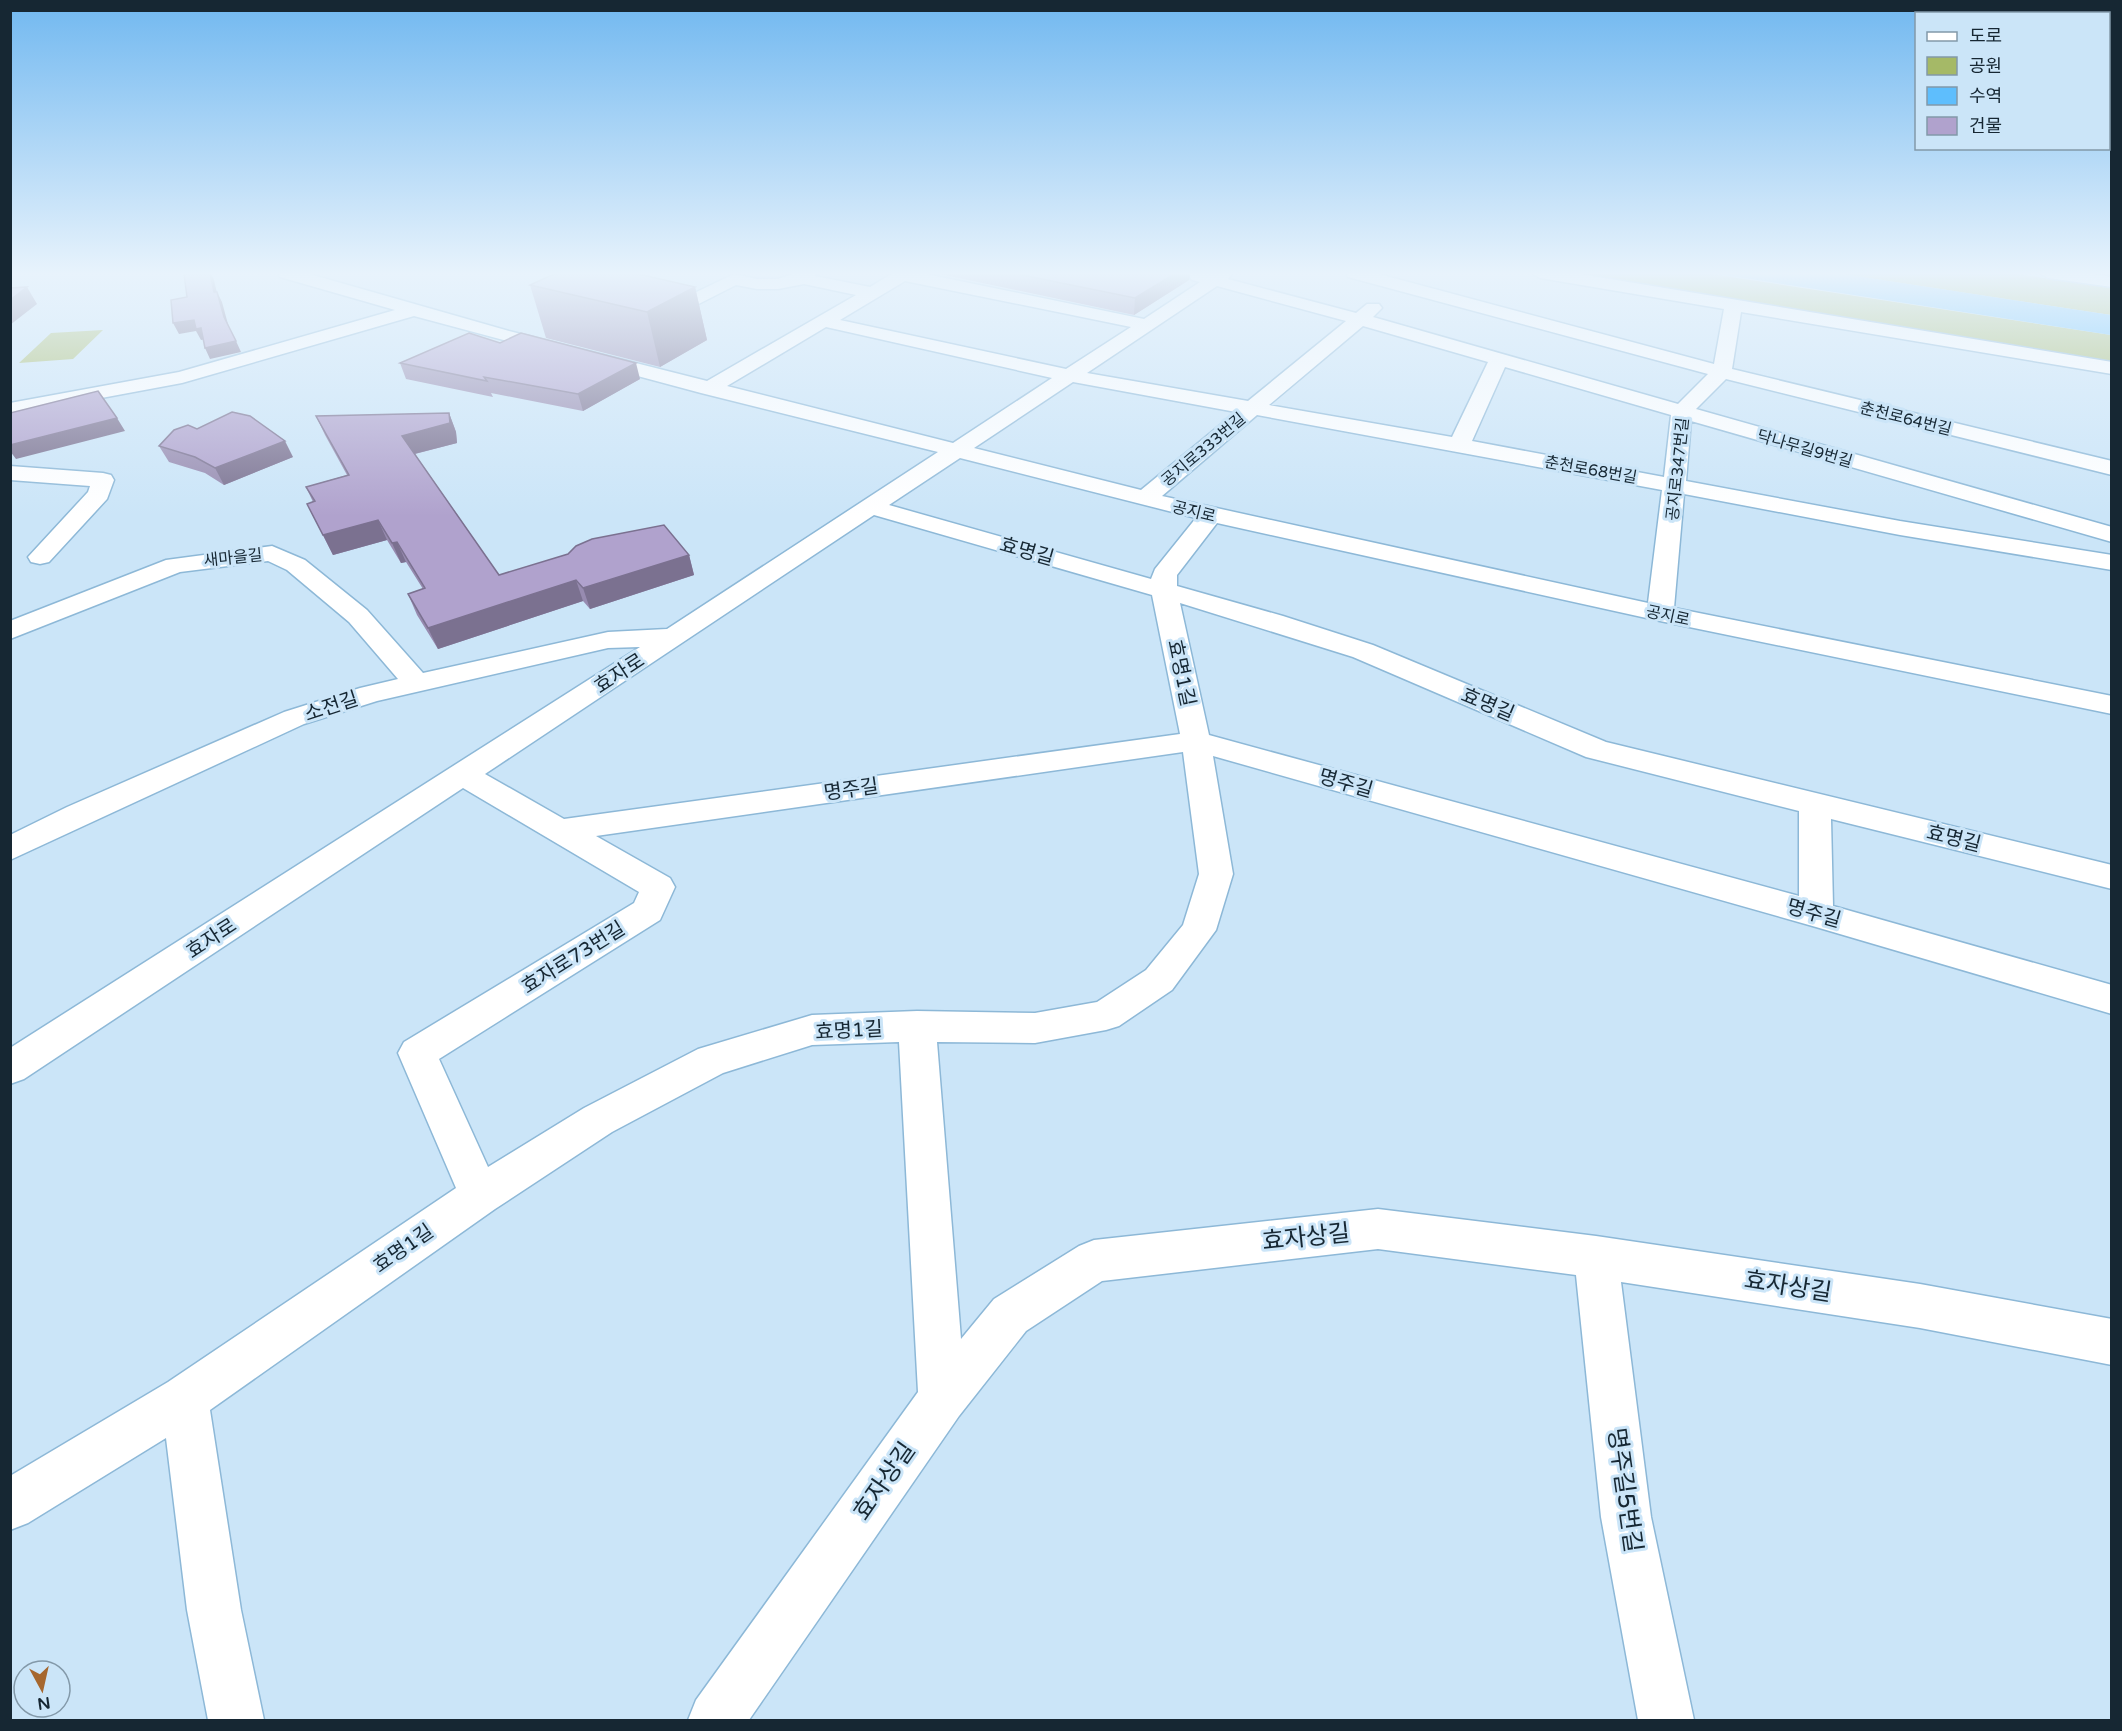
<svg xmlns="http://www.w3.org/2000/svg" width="2122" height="1731" font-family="'Varela Round','Noto Sans KR',sans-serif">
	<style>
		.green { fill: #a5b967 }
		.water { fill: #5ebefd }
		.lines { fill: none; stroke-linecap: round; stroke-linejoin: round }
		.minor-casing { stroke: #8db8d7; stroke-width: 3 }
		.minor { fill: #fff; fill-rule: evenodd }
		.wall { fill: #978bb0 }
		.shaded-wall { fill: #7b7190 }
		.building { fill: #b0a2cd; stroke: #7b7190; stroke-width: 1.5 }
		.labels { text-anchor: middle; stroke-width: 6; stroke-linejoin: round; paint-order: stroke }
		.far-street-label { font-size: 16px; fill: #162733; stroke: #cbe5f8 }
		.street-label { font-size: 20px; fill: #162733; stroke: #cbe5f8 }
		.near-street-label { font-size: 24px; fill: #162733; stroke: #cbe5f8 }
	</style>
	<rect width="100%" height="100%" fill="#cbe5f8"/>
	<!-- green -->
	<path class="green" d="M 1561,273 L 1705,273 L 2111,335 L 2111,363 Z
		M 1836,273 L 2010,273 L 2111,288 L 2111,315 Z
		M 103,330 L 73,359 L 19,363 L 51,333 Z"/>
	<!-- water -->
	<path class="water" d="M 1712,273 L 1836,273 L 2111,315 L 2111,335 Z"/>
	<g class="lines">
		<!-- minor casing -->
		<g class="minor-casing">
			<path id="minor" d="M 278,273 L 306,273 L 509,331 L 707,381 L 856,295 L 804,284 L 778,289 L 757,289 L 736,285 L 673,317 L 661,317 L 658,313 L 661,309 L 734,274 L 757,279 L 778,279 L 796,273 L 816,273 L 815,276 L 870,287 L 893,273 L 921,273 L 1144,319 L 1200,282 L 1192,280 L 1189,276 L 1191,273 L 1233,273 L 1228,279 L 1356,313 L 1367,304 L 1379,304 L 1382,308 L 1373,317 L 1678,404 L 1708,374 L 1348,277 L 1346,273 L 1375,273 L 1714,364 L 1724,309 L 1540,278 L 1532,273 L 1574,273 L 2112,362 L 2112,374 L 1741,312 L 1732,369 L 2112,461 L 2112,475 L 1726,379 L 1696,409 L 2112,527 L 2112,542 L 1691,421 L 1686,481 L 1900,521 L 2112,555 L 2112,570 L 1900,535 L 1684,494 L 1674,608 L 2112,696 L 2112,714 L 1660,621 L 1217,523 L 1177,575 L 1177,586 L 1283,616 L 1373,645 L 1606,742 L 2112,865 L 2112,889 L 1831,819 L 1833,906 L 2112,985 L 2112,1014 L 1816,927 L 1213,756 L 1233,874 L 1216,930 L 1172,990 L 1119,1026 L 1106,1030 L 1035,1043 L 937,1042 L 961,1339 L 994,1299 L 1079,1246 L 1094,1240 L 1378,1209 L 1596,1236 L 1920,1284 L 2112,1319 L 2112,1365 L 1920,1328 L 1621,1282 L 1651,1517 L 1694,1720 L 1638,1720 L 1601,1517 L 1576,1275 L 1378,1249 L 1102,1281 L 1026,1331 L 959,1416 L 749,1720 L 688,1720 L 696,1700 L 918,1392 L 899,1042 L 812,1045 L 723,1073 L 612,1132 L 495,1209 L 210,1410 L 241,1610 L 264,1720 L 208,1720 L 187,1610 L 166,1438 L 28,1523 L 10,1530 L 10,1476 L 168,1382 L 456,1188 L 398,1053 L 404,1042 L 634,903 L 639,892 L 463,788 L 24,1079 L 10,1084 L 10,1048 L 640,647 L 608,648 L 377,701 L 304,724 L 10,860 L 10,835 L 67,807 L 284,712 L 360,688 L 398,679 L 349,622 L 287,570 L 268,561 L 180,572 L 10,639 L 10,621 L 166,560 L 272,546 L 305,560 L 367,610 L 423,673 L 608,632 L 667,629 L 938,452 L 701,393 L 414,316 L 182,383 L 10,415 L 10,403 L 179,372 L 395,310 L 280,277 ZM 905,281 L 1131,327 L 1066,369 L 840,320 ZM 1217,286 L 1346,321 L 1248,401 L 1087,373 ZM 1363,326 L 1488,362 L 1452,437 L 1269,405 ZM 826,327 L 1052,378 L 953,443 L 727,386 ZM 1505,367 L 1671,415 L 1664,477 L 1472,441 ZM 1073,382 L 1236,412 L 1141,490 L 974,448 ZM 1257,415 L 1662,490 L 1648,603 L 1162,496 ZM 960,458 L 1196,518 L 1155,569 L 1151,579 L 889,505 ZM 874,515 L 1152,595 L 1180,734 L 564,819 L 485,774 ZM 1180,603 L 1353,657 L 1586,757 L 1799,811 L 1799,896 L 1209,735 ZM 1183,752 L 1199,874 L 1183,925 L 1146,970 L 1097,1002 L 1035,1013 L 917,1011 L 812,1015 L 698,1049 L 584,1108 L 488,1167 L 439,1059 L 660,920 L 675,887 L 670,878 L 596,836 Z
				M 2040,273 L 2088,273 L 2112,277 L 2112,287 L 2048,278 Z
				M 10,466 L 103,473 L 111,475 L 114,480 L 107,499 L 49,562 L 40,564 L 31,562 L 28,557 L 88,492 L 90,486 L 10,480 Z"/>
		</g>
		<!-- minor -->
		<use href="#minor" class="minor"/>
	</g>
	<!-- wall -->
	<path class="wall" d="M 935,273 L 1190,273 L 1189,280 L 1134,315 Z
		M 530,285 L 695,287 L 707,340 L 660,367 L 546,338 Z
		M 500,343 L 640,379 L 583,411 L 491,393 L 493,397 L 406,379 L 400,363 Z
		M 449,413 L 456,432 L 457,443 L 415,454 L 499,575 L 689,555 L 694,575 L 590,609 L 583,601 L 438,649 L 417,615 L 408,594 L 423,589 L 406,562 L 401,563 L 387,540 L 333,555 L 307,504 L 313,502 L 306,487 L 347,475 L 325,435 L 316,416 Z
		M 197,429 L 293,457 L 224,485 L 205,473 L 169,462 L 159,446 Z"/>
	<!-- shaded-wall -->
	<path class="shaded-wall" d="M 210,273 L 211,273 L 214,280 L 219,302 L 214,292 Z
		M 1176,273 L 1190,273 L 1189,280 L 1134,315 L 1135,298 Z
		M 27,287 L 37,304 L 10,325 L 10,300 Z
		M 695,287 L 707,340 L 660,367 L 647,312 Z
		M 217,292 L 222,302 L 229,328 L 224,317 Z
		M 194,320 L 201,328 L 206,339 L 201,340 L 196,331 L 179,334 L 173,323 Z
		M 236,341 L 241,352 L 210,359 L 205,348 Z
		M 636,363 L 640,379 L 583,411 L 578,394 Z
		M 449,413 L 456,432 L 457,443 L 410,455 L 402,436 Z
		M 117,418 L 125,431 L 16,459 L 10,451 L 10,445 Z
		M 285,441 L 293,457 L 224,485 L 215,468 Z
		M 378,520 L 387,540 L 333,555 L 323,535 Z
		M 397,542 L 406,562 L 401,563 L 392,543 Z
		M 689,555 L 694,575 L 590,609 L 583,588 Z
		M 576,580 L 583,601 L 438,649 L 428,628 Z"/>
	<!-- building -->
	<path class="building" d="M 188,273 L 210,273 L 214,292 L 217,292 L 224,317 L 236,341 L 205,348 L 201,328 L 196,329 L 194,320 L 173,323 L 171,300 L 187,297 L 184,274 Z
		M 556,273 L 634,273 L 695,287 L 647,312 L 530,285 Z
		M 1012,273 L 1176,273 L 1135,298 Z
		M 27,287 L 10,300 L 10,288 Z
		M 469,333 L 500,343 L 521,333 L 636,363 L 578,394 L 484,377 L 487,381 L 400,363 Z
		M 98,391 L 117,418 L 10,445 L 10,413 Z
		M 232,412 L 250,416 L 285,441 L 215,468 L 195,457 L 159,446 L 174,430 L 188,425 L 197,429 Z
		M 449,413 L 450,423 L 402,436 L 499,575 L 568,554 L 576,546 L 592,539 L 664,525 L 689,555 L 583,588 L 576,580 L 428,628 L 408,594 L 425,588 L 397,542 L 392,543 L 378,520 L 323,535 L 307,504 L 315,501 L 306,487 L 349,475 L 316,416 Z"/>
	<!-- sky -->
	<linearGradient id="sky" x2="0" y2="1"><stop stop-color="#71b8f0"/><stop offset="0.53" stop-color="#e8f3fc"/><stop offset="1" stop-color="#e8f3fc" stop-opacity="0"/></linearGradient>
	<rect width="2122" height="516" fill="url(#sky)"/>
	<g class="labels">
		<!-- far-street labels -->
		<g class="far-street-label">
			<text transform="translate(1906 418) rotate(14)" y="6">춘천로64번길</text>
			<text transform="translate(1805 448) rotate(16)" y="6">닥나무길9번길</text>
			<text transform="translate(1203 449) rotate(-40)" y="6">공지로333번길</text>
			<text transform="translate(1591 469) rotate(10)" y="6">춘천로68번길</text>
			<text transform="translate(1677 469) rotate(-84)" y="6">공지로347번길</text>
			<text transform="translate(1194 511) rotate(14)" y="6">공지로</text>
			<text transform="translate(233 557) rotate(-6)" y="6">새마을길</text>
			<text transform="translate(1668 615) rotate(12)" y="6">공지로</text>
		</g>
		<!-- street labels -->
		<g class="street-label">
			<text transform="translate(1027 551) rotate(16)" y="7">효명길</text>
			<text transform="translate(619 673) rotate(-33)" y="7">효자로</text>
			<text transform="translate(1182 673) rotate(78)" y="7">효명1길</text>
			<text transform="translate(1488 704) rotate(23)" y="7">효명길</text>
			<text transform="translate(331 706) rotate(-18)" y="7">소전길</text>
			<text transform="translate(1346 783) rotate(16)" y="7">명주길</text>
			<text transform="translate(851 789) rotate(-8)" y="7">명주길</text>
			<text transform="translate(1954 838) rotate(14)" y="7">효명길</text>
			<text transform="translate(1814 913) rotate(16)" y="7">명주길</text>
			<text transform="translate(211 938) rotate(-33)" y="7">효자로</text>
			<text transform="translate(573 957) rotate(-32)" y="7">효자로73번길</text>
			<text transform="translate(849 1030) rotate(-3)" y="7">효명1길</text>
			<text transform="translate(403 1248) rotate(-35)" y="7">효명1길</text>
		</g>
		<!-- near-street labels -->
		<g class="near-street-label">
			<text transform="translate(1306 1237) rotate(-6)" y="8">효자상길</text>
			<text transform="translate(1788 1286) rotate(9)" y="8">효자상길</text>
			<text transform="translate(884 1481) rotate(-55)" y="8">효자상길</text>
			<text transform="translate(1625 1490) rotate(82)" y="8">명주길5번길</text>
		</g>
	</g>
	<!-- border -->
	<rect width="2122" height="1731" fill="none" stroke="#162733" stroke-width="24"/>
	<!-- legend -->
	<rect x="1915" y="12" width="195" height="138" fill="#cbe5f8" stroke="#8399a9" stroke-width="1.5"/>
	<rect x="1927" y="32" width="30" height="9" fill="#ffffff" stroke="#8399a9" stroke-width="1.5"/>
	<text x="1969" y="42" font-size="18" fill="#162733">도로</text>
	<rect x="1927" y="57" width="30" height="18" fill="#a5b967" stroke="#8399a9" stroke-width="1.5"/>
	<text x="1969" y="72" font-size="18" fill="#162733">공원</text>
	<rect x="1927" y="87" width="30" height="18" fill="#5ebefd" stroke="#8399a9" stroke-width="1.5"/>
	<text x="1969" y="102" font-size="18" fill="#162733">수역</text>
	<rect x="1927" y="117" width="30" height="18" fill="#b0a2cd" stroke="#8399a9" stroke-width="1.5"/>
	<text x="1969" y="132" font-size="18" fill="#162733">건물</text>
	<!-- north arrow -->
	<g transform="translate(42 1689) rotate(172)"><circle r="28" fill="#cbe5f8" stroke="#8399a9" stroke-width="1.5"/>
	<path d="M0-4.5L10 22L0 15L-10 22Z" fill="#a6672e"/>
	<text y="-9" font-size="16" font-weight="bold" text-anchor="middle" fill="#162733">N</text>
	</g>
</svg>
